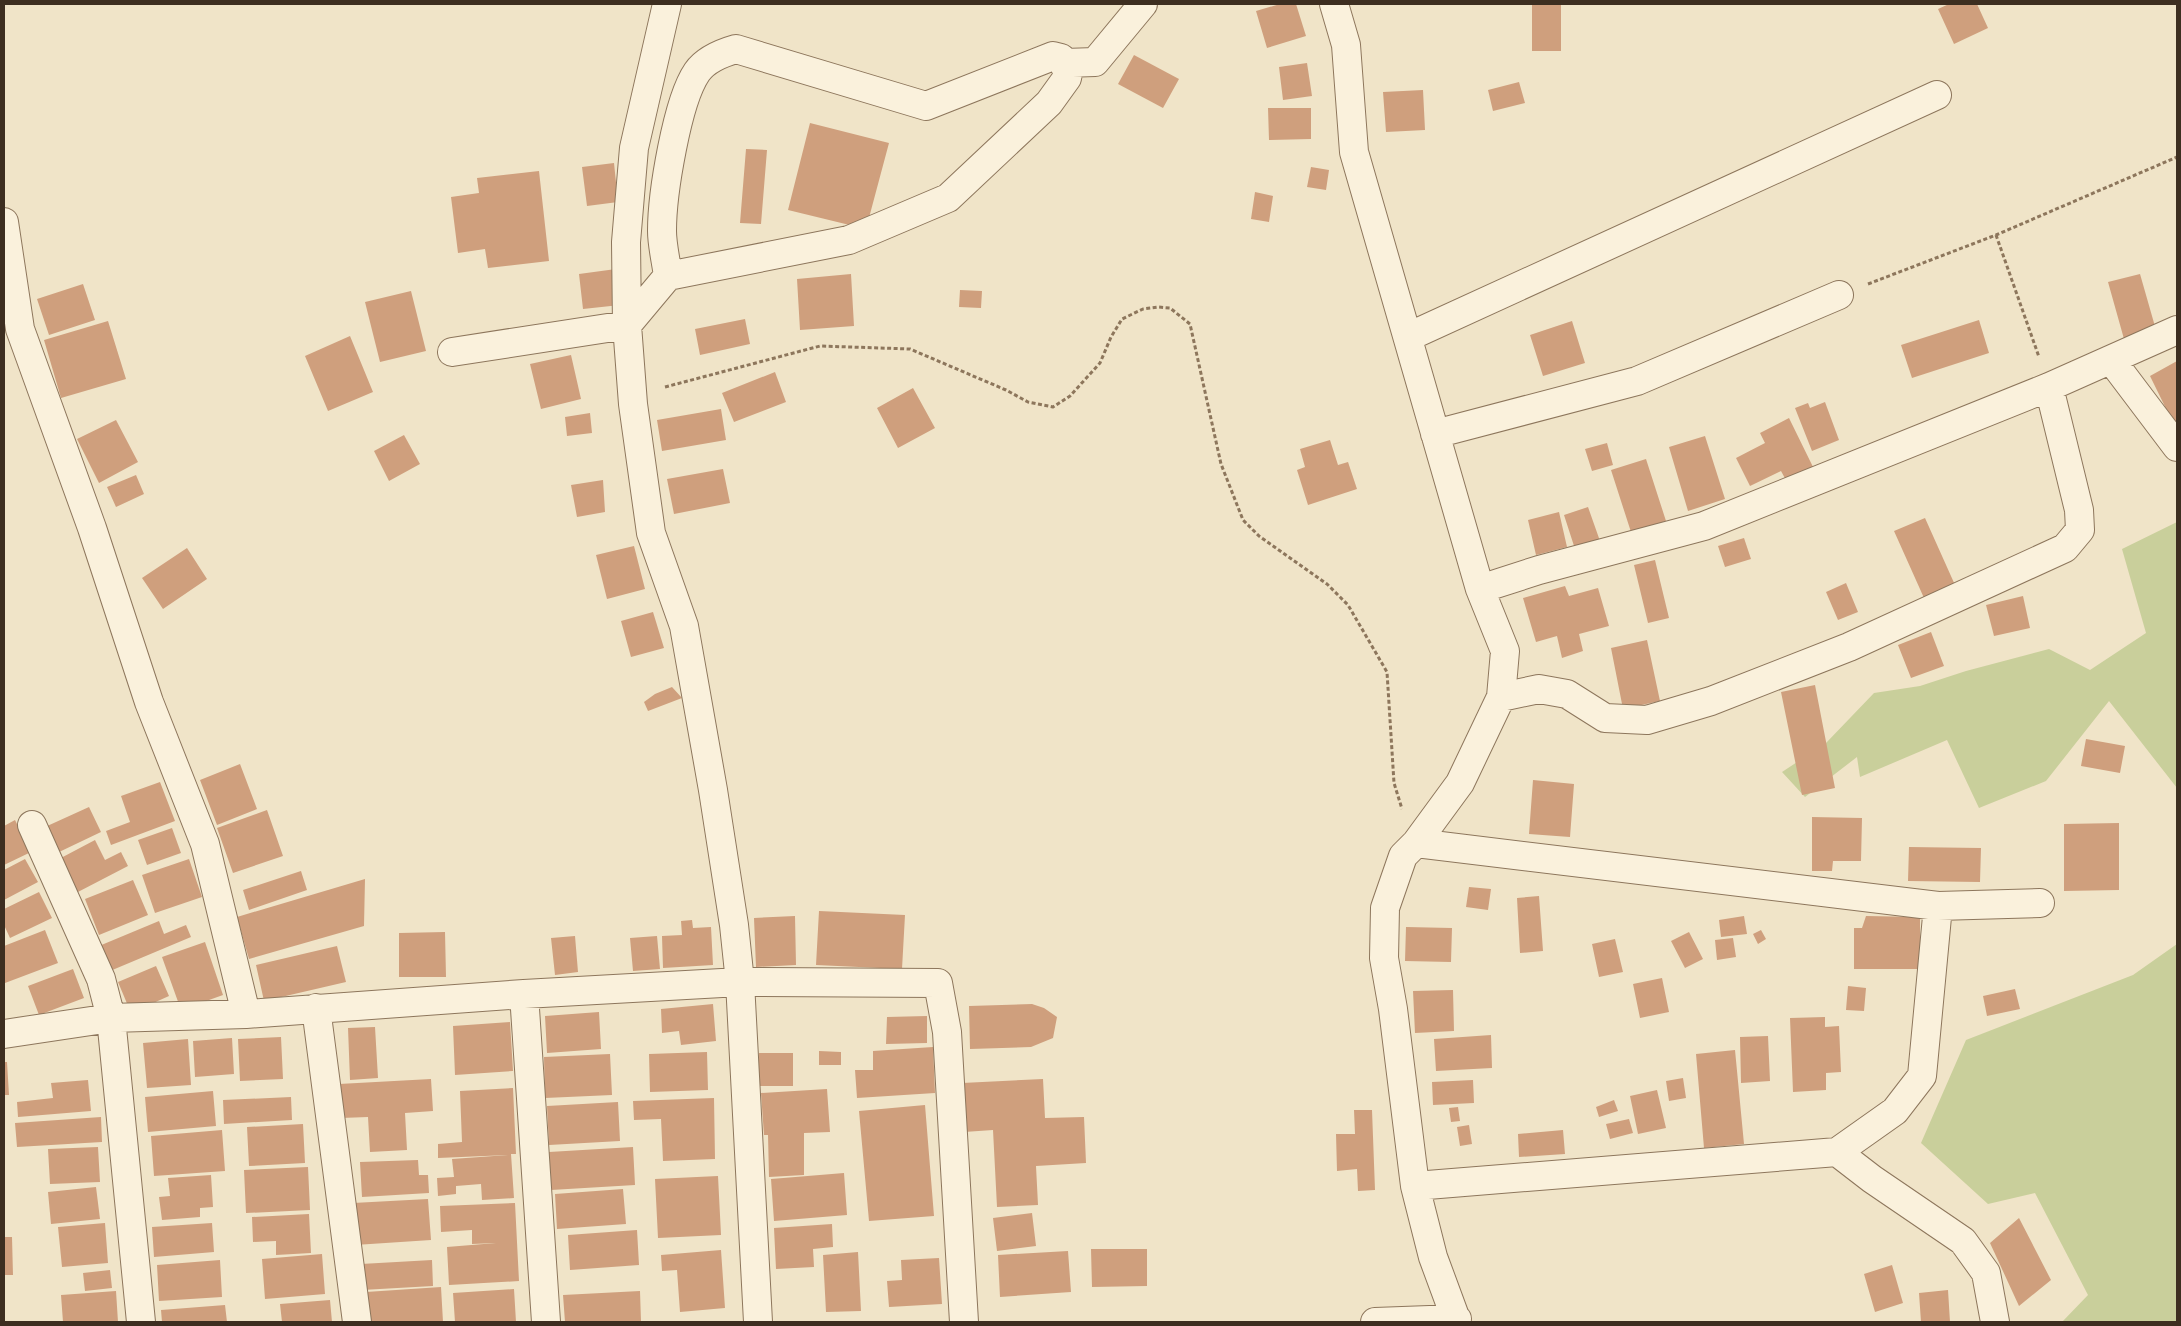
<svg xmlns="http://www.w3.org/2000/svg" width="2181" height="1326" font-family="'Noto Serif',serif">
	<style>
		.green { fill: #c9cf9b }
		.building { fill: #cf9f7d }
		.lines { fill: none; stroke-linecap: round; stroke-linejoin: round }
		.minor-casing { stroke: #8d765c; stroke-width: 30 }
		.path { stroke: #8d765c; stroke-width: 3; stroke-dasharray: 4 2.5; stroke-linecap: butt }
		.minor { stroke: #faf1dc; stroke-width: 28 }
	</style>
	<rect width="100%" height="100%" fill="#f0e4c8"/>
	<!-- green -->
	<path class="green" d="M 2177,522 L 2177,788 L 2109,701 L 2046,781 L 1979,808 L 1947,740 L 1860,777 L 1857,757 L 1805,797 L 1782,772 L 1826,743 L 1874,693 L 1920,686 L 1966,671 L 2049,649 L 2090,670 L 2146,633 L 2122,549 Z
		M 2177,944 L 2177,1322 L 2062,1322 L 2088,1295 L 2035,1193 L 1988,1204 L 1921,1143 L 1966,1040 L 2133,975 Z"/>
	<!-- building -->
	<path class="building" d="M 1280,4 L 1296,4 L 1306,36 L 1267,48 L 1256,11 Z
		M 1532,4 L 1561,4 L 1561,51 L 1532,51 Z
		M 1949,4 L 1977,4 L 1988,28 L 1954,44 L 1938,9 Z
		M 1134,55 L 1179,79 L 1163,108 L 1118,84 Z
		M 1307,63 L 1312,96 L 1283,100 L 1279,67 Z
		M 1519,82 L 1525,103 L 1493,111 L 1488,90 Z
		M 1423,90 L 1425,130 L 1386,132 L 1383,92 Z
		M 1268,108 L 1311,108 L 1311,139 L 1269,140 Z
		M 810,123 L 889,143 L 866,229 L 788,210 Z
		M 746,149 L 767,150 L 761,224 L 740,223 Z
		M 614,163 L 618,202 L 587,206 L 582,167 Z
		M 1311,167 L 1329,170 L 1326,190 L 1307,187 Z
		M 539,171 L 549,261 L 488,268 L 485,249 L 458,253 L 451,197 L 479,193 L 477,178 Z
		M 1255,192 L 1273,196 L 1269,222 L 1251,219 Z
		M 616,269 L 620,305 L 583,309 L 579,274 Z
		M 851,274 L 854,326 L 800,330 L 797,279 Z
		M 2140,274 L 2156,330 L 2124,339 L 2108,282 Z
		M 83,284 L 95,320 L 49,335 L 37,299 Z
		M 960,290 L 982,291 L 981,308 L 959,307 Z
		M 411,291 L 426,351 L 380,362 L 365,302 Z
		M 745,319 L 750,344 L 700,355 L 695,329 Z
		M 1979,320 L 1989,353 L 1912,378 L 1901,345 Z
		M 108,321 L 126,379 L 61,398 L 44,340 Z
		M 1572,321 L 1585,363 L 1543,376 L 1530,335 Z
		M 350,336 L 373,392 L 328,411 L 305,356 Z
		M 571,355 L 581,399 L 541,409 L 530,364 Z
		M 2177,361 L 2177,431 L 2150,376 Z
		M 775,372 L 786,402 L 734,422 L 722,393 Z
		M 913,388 L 935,428 L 898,448 L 877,408 Z
		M 1825,402 L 1839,440 L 1812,451 L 1795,408 L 1808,403 L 1810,408 Z
		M 721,409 L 726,440 L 662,451 L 657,420 Z
		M 590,413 L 592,433 L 567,436 L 565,417 Z
		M 1789,418 L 1814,469 L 1787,482 L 1781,471 L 1750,486 L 1736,458 L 1765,443 L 1760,433 Z
		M 116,420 L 138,462 L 99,483 L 77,439 Z
		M 404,435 L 420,464 L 389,481 L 374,451 Z
		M 1705,436 L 1725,499 L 1688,511 L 1669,447 Z
		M 1330,440 L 1338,465 L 1348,462 L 1357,489 L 1308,505 L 1297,470 L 1305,467 L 1300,449 Z
		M 1607,443 L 1613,465 L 1592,471 L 1585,449 Z
		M 1646,459 L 1666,521 L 1631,532 L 1611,470 Z
		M 723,469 L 730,503 L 674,514 L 667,479 Z
		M 136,475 L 144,494 L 116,507 L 107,487 Z
		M 603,480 L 605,512 L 577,517 L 571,485 Z
		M 1588,507 L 1600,541 L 1575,549 L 1564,515 Z
		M 1559,512 L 1567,547 L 1536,555 L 1528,520 Z
		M 1925,518 L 1955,585 L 1924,598 L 1894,531 Z
		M 1744,538 L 1751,559 L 1725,567 L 1718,546 Z
		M 634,546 L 645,589 L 607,599 L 596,555 Z
		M 187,548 L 207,579 L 163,609 L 142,578 Z
		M 1655,560 L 1669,618 L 1648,623 L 1634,565 Z
		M 1846,583 L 1858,612 L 1838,620 L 1826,592 Z
		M 1565,586 L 1569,596 L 1598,588 L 1609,626 L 1579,634 L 1583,651 L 1562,658 L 1557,636 L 1536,642 L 1523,598 Z
		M 2023,596 L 2030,628 L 1994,636 L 1986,605 Z
		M 653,612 L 664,648 L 631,657 L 621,621 Z
		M 1931,632 L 1944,666 L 1911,678 L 1898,645 Z
		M 1647,640 L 1660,701 L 1623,709 L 1611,648 Z
		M 1815,685 L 1835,788 L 1802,795 L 1781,692 Z
		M 672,687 L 682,698 L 648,711 L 644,702 L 655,694 Z
		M 2086,739 L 2125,746 L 2120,773 L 2081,766 Z
		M 240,764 L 257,809 L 217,825 L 200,780 Z
		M 1533,780 L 1574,784 L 1570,837 L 1529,834 Z
		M 160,782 L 175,821 L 111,845 L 106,831 L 130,822 L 121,796 Z
		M 89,807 L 101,832 L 57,853 L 45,827 Z
		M 267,810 L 283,856 L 233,873 L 217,828 Z
		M 1812,817 L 1862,818 L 1861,861 L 1833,861 L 1832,871 L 1812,871 Z
		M 15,820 L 31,852 L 4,865 L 4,826 Z
		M 2119,823 L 2119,890 L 2064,891 L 2064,824 Z
		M 172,828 L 181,853 L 147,865 L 138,840 Z
		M 95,840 L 105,860 L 121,852 L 128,866 L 76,893 L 59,859 Z
		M 1909,847 L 1981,848 L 1980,882 L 1908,881 Z
		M 25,859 L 38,882 L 4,900 L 4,870 Z
		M 189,859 L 202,897 L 155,913 L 142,875 Z
		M 301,871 L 307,890 L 249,910 L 243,890 Z
		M 365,879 L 364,926 L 249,959 L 237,917 Z
		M 133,880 L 148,915 L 99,935 L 85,899 Z
		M 1469,887 L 1491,889 L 1488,910 L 1466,907 Z
		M 39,892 L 52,918 L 10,938 L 4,925 L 4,909 Z
		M 1539,896 L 1543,951 L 1520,953 L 1517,898 Z
		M 819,911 L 905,915 L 902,969 L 816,965 Z
		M 795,916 L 796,965 L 756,967 L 754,918 Z
		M 1744,916 L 1747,934 L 1721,937 L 1719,920 Z
		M 1866,916 L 1920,917 L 1920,969 L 1854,969 L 1854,928 L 1862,928 Z
		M 692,920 L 693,928 L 711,927 L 713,965 L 663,968 L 662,936 L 682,935 L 681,921 Z
		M 159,921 L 164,934 L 186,925 L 191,937 L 110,971 L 99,946 Z
		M 1406,927 L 1452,928 L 1451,962 L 1405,961 Z
		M 45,930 L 58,963 L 5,983 L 4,946 Z
		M 1761,930 L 1766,939 L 1758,944 L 1753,934 Z
		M 445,932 L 446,977 L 399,977 L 399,933 Z
		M 1689,932 L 1703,959 L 1685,968 L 1671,941 Z
		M 575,936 L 578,972 L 555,975 L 551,938 Z
		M 657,936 L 660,969 L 633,971 L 630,938 Z
		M 1733,938 L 1736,957 L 1717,960 L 1715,940 Z
		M 1615,939 L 1623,972 L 1599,977 L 1592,944 Z
		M 205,942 L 223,995 L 181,1010 L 162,957 Z
		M 337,946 L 346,982 L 264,1001 L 256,965 Z
		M 156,966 L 169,996 L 131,1013 L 118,982 Z
		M 73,969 L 84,998 L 39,1015 L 28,986 Z
		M 1662,978 L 1669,1012 L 1640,1018 L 1633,984 Z
		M 1848,986 L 1866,988 L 1864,1011 L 1846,1010 Z
		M 2015,989 L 2020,1009 L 1987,1016 L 1983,996 Z
		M 1453,990 L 1454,1031 L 1415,1033 L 1413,991 Z
		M 713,1004 L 716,1041 L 681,1045 L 679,1031 L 662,1033 L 661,1009 Z
		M 1032,1004 L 1044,1008 L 1057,1017 L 1053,1038 L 1031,1047 L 970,1049 L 969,1006 Z
		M 599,1012 L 601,1049 L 547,1053 L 545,1016 Z
		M 927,1016 L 927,1043 L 886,1044 L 887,1017 Z
		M 1825,1017 L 1825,1027 L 1839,1026 L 1841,1072 L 1826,1073 L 1826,1090 L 1793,1092 L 1790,1018 Z
		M 510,1022 L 513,1071 L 455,1075 L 453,1026 Z
		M 375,1027 L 378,1078 L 350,1080 L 348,1028 Z
		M 1491,1035 L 1492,1068 L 1436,1071 L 1434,1039 Z
		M 1768,1036 L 1770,1081 L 1741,1083 L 1740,1037 Z
		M 281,1037 L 283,1079 L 240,1081 L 238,1039 Z
		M 232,1038 L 234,1074 L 195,1077 L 193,1041 Z
		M 188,1039 L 191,1085 L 147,1088 L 143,1043 Z
		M 933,1047 L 935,1093 L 857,1098 L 855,1070 L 873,1070 L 873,1051 Z
		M 1735,1050 L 1744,1144 L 1704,1148 L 1696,1054 Z
		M 819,1051 L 841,1052 L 841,1065 L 819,1065 Z
		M 707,1052 L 708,1090 L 650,1092 L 649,1054 Z
		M 759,1053 L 793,1053 L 793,1086 L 759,1086 Z
		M 610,1054 L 612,1095 L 545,1098 L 544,1057 Z
		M 4,1062 L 7,1062 L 9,1095 L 4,1095 Z
		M 1683,1078 L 1686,1098 L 1669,1101 L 1666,1081 Z
		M 431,1079 L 433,1111 L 405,1113 L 407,1150 L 370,1152 L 368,1117 L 341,1118 L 339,1084 Z
		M 1043,1079 L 1045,1118 L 1084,1117 L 1086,1163 L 1036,1166 L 1038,1205 L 997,1207 L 993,1130 L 964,1132 L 962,1083 Z
		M 88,1080 L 91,1111 L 18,1117 L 17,1102 L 53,1098 L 51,1083 Z
		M 1473,1080 L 1474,1103 L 1433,1105 L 1432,1082 Z
		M 513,1088 L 516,1154 L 511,1154 L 514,1198 L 482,1200 L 481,1184 L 456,1186 L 456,1194 L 438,1196 L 437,1178 L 454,1177 L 452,1159 L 508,1155 L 438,1158 L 438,1144 L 462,1142 L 460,1091 Z
		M 827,1089 L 830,1132 L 804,1133 L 804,1175 L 769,1177 L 768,1135 L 764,1135 L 761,1093 Z
		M 1657,1090 L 1666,1128 L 1638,1134 L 1630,1096 Z
		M 213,1091 L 216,1126 L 148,1132 L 145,1097 Z
		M 291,1097 L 292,1120 L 224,1124 L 223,1100 Z
		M 714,1098 L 715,1159 L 663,1161 L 661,1119 L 634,1120 L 633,1101 Z
		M 1614,1100 L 1618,1111 L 1599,1117 L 1596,1107 Z
		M 618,1102 L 620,1141 L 549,1145 L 547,1106 Z
		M 925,1105 L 934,1216 L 869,1221 L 859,1111 Z
		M 1458,1107 L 1460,1121 L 1451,1122 L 1449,1108 Z
		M 1354,1110 L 1372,1110 L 1375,1190 L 1358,1191 L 1357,1169 L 1337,1171 L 1336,1134 L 1355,1134 Z
		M 101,1117 L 102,1142 L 17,1147 L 15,1123 Z
		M 1629,1119 L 1633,1133 L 1610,1139 L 1606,1124 Z
		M 303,1124 L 305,1163 L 249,1166 L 247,1127 Z
		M 1469,1125 L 1472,1144 L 1460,1146 L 1457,1127 Z
		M 222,1130 L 225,1171 L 154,1176 L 151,1136 Z
		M 1563,1130 L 1565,1154 L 1519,1157 L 1518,1134 Z
		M 98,1147 L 100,1182 L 50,1184 L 48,1149 Z
		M 633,1147 L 635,1185 L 551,1190 L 549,1152 Z
		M 418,1160 L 419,1175 L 428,1175 L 429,1193 L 362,1197 L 360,1162 Z
		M 308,1167 L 310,1210 L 246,1213 L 244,1170 Z
		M 844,1173 L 847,1215 L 774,1221 L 771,1179 Z
		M 211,1175 L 213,1207 L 200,1208 L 200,1217 L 162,1220 L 159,1197 L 170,1196 L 168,1178 Z
		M 718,1176 L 721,1235 L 658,1238 L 655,1179 Z
		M 96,1187 L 100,1219 L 51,1224 L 48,1192 Z
		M 623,1189 L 626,1224 L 557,1229 L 555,1194 Z
		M 428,1199 L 431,1240 L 355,1245 L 353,1203 Z
		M 515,1203 L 519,1281 L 449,1285 L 447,1247 L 496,1243 L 472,1244 L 472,1230 L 441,1232 L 440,1206 Z
		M 1032,1213 L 1036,1246 L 997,1251 L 993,1218 Z
		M 309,1214 L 311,1253 L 276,1255 L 276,1241 L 253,1242 L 252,1217 Z
		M 2019,1218 L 2051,1280 L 2019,1306 L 1990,1243 Z
		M 105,1223 L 108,1263 L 62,1267 L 58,1227 Z
		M 212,1223 L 214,1252 L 154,1257 L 152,1227 Z
		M 832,1224 L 833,1247 L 813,1249 L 814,1267 L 776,1269 L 774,1228 Z
		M 637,1230 L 639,1265 L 570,1270 L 568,1235 Z
		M 4,1237 L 12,1237 L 13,1275 L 4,1275 Z
		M 1091,1249 L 1147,1249 L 1147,1286 L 1092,1287 Z
		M 721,1250 L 725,1308 L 680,1312 L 677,1270 L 662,1271 L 661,1255 Z
		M 1068,1251 L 1071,1292 L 1000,1297 L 998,1255 Z
		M 858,1252 L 861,1311 L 826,1312 L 823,1255 Z
		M 322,1254 L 325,1294 L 265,1299 L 262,1259 Z
		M 939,1258 L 942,1304 L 889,1307 L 887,1281 L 902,1280 L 901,1260 Z
		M 220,1260 L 222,1297 L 159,1301 L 157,1265 Z
		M 432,1260 L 433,1286 L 362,1290 L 361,1264 Z
		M 1892,1265 L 1903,1303 L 1875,1312 L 1864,1274 Z
		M 110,1270 L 112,1288 L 85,1291 L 83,1273 Z
		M 441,1287 L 443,1322 L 368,1322 L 366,1292 Z
		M 514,1289 L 516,1322 L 455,1322 L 453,1293 Z
		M 1948,1290 L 1950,1322 L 1921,1322 L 1919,1293 Z
		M 116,1291 L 118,1322 L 63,1322 L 61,1295 Z
		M 640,1291 L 641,1322 L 565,1322 L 563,1295 Z
		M 330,1300 L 332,1322 L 282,1322 L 280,1304 Z
		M 225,1305 L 227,1322 L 162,1322 L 161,1310 Z"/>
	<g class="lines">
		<!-- minor casing -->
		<g class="minor-casing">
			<path id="minor" d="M 667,4 L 634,148 L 626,242 L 627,325 L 633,404 L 651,533 L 684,626 L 713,790 L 734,925 L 740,982 L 758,1322
				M 1334,4 L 1346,45 L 1354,152 L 1480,589 L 1505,651 L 1501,697 L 1460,783 L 1416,843 L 1403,856 L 1385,908 L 1384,958 L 1393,1009 L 1415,1186 L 1433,1257 L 1457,1322
				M 1065,63 L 1095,62 L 1143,4
				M 4,222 L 20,329 L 92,528 L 149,702 L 205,844 L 246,1014
				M 1408,337 L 1937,95
				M 452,352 L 627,325 L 668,276 L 849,240 L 948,198 L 1049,103 L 1067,78 L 1068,73 L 1061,58 L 1053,56 L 926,106 L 736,49 C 722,53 706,59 697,72 C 677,101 662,194 662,231 C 662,245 666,261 668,276
				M 2112,361 L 2177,447
				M 1435,434 L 1637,381 L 1839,295
				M 1480,589 L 1539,570 L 1704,526 L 2049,387 L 2177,330
				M 1501,697 L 1539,689 L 1567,694 L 1605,718 L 1647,720 L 1711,701 L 1849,647 L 2065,548 L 2080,530 L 2079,510 L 2049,387
				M 32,825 L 101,979 L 111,1018 L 141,1322
				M 1416,843 L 1938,906 L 2040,903
				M 524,994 L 546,1322
				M 316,1008 L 357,1322
				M 4,1034 L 111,1018 L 246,1014 L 524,994 L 740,982 L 938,983 L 947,1032 L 964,1322
				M 1837,1152 L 1872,1179 L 1963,1241 L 1986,1273 L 1995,1322
				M 1415,1186 L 1837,1152 L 1895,1111 L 1922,1076 L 1938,906
				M 1375,1322 L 1457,1319"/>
		</g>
		<!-- path -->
		<path class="path" d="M 1996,235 L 2039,357
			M 1868,284 L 1996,235 L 2177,157
			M 665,387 L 820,346 L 910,349 L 1006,390 L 1028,402 L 1053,407 L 1070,396 L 1100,363 L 1111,337 L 1122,319 L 1143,309 L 1158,307 L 1170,308 L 1190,324 L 1221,464 L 1243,520 L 1259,536 L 1327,584 L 1348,605 L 1387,672 L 1394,783 L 1402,809"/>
		<!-- minor -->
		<use href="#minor" class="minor"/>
	</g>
	<!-- border -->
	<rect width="2181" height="1326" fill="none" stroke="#3d2e20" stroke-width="10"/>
</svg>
